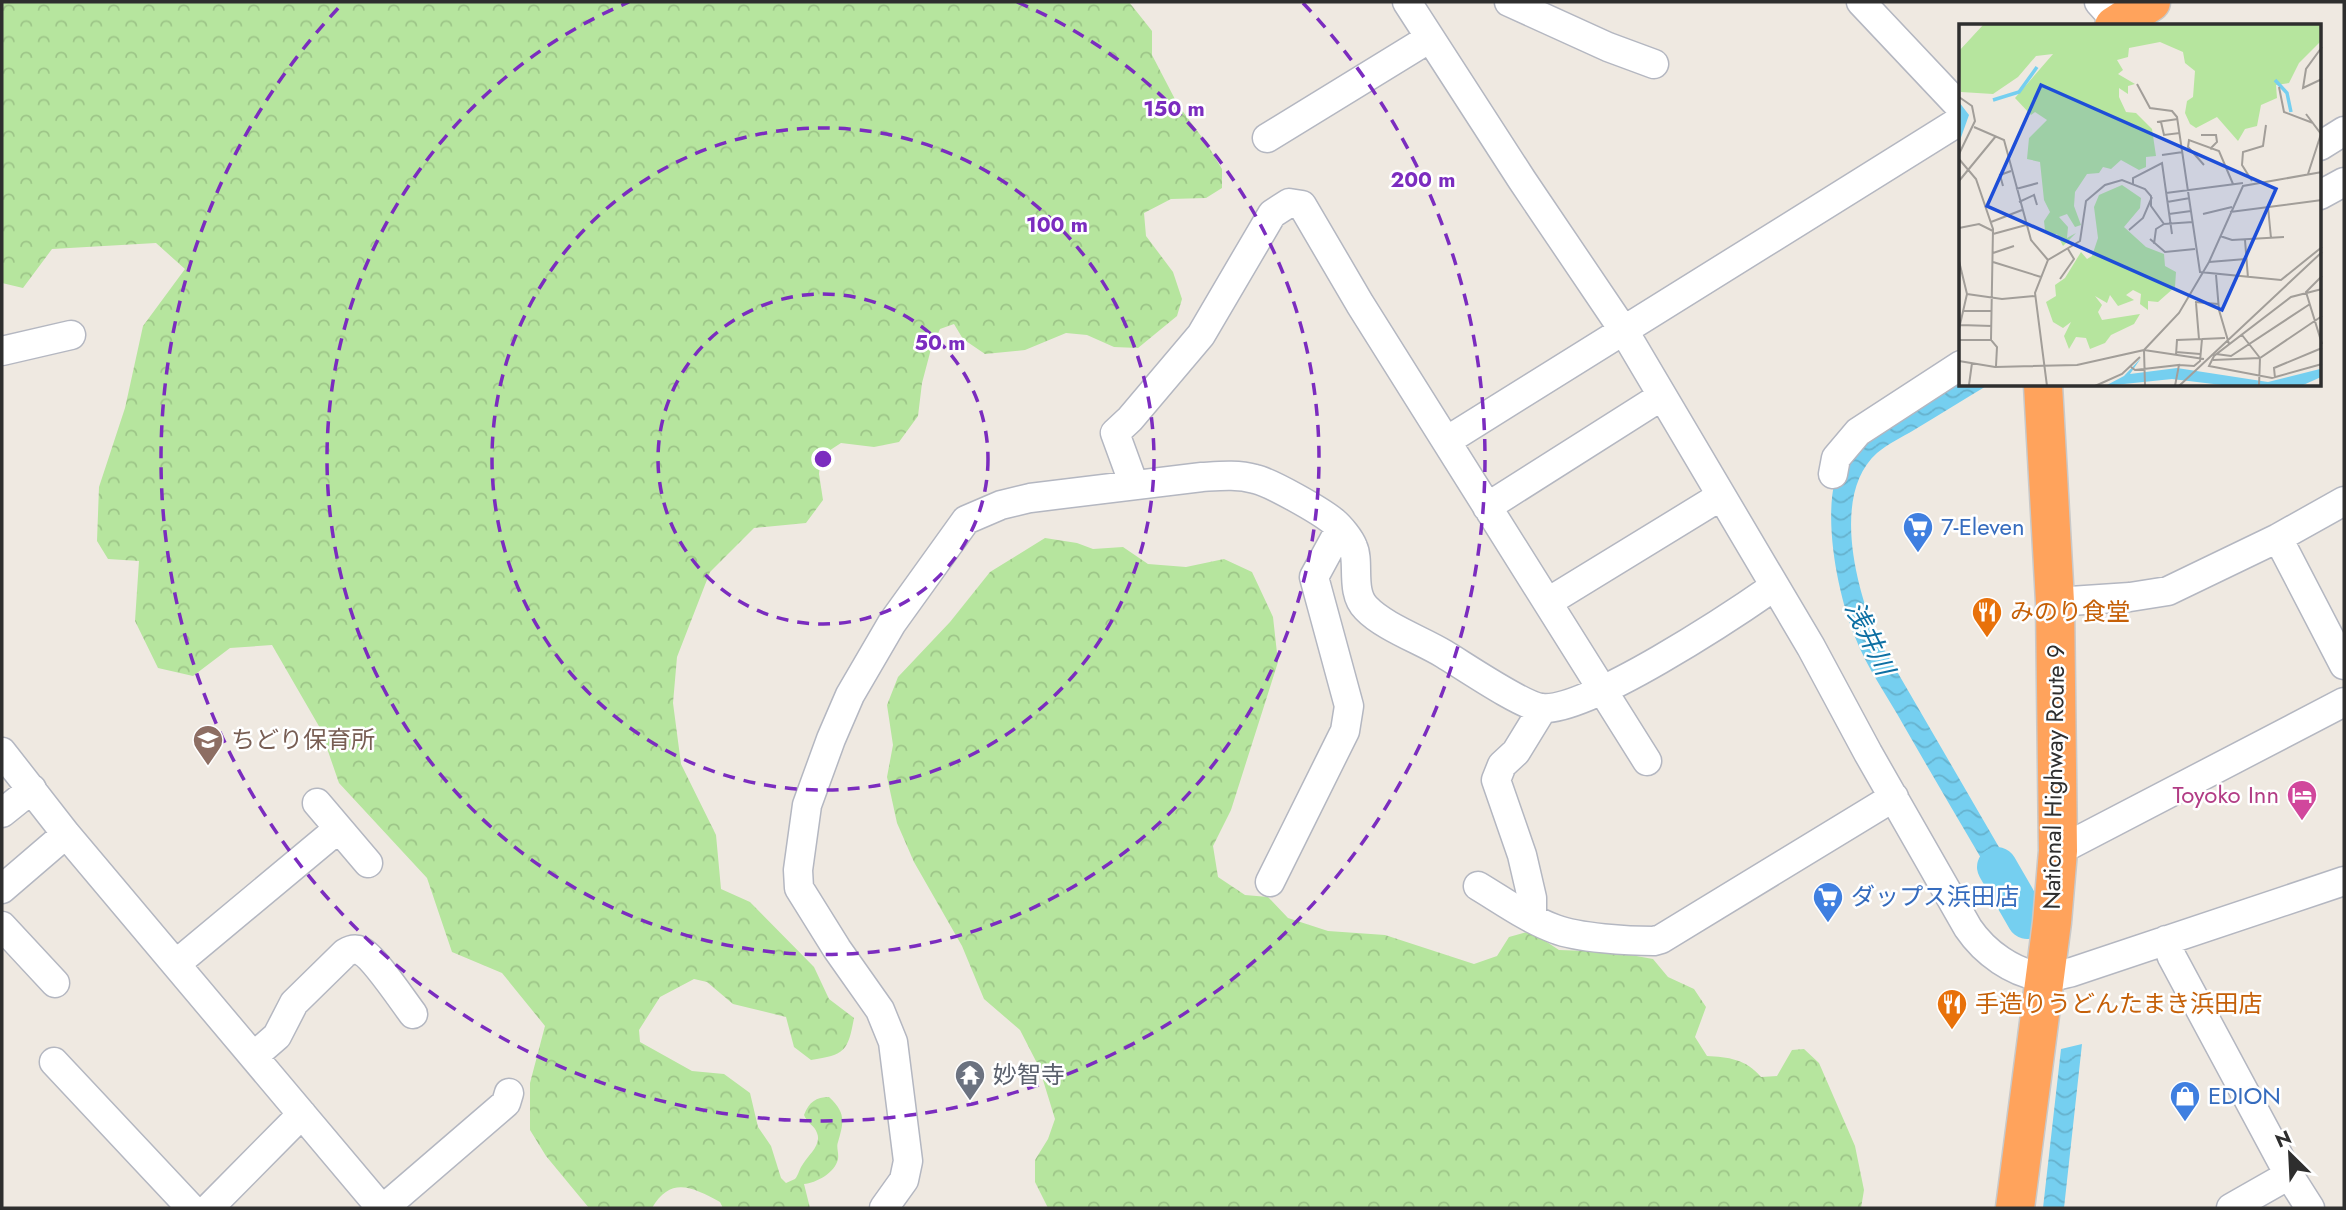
<svg xmlns="http://www.w3.org/2000/svg" width="2346" height="1210" font-family="Jost,'Noto Sans JP',sans-serif">
	<style>
		.forest { fill: url(#forest-crowns) }
		.water { fill: url(#water-waves) }
		.lines { fill: none; stroke-linecap: round; stroke-linejoin: round }
		.river { stroke: #75cff0; stroke-width: 40 }
		.minor-casing { stroke: #b4b7c1; stroke-width: 31 }
		.highway-casing { stroke: #c9c9c9; stroke-width: 41 }
		.minor { stroke: #fff; stroke-width: 28 }
		.highway { stroke: #ffa35c; stroke-width: 38 }
		.ring { fill: none; stroke: #7b2cbf; stroke-width: 3.5; stroke-dasharray: 12 9 }
		.labels { text-anchor: middle; stroke-width: 5; stroke-linejoin: round; paint-order: stroke }
		.shop-label { font-size: 24px; fill: #366cbe; stroke: #fff; text-anchor: start }
		.food-label { font-size: 24px; fill: #c56008; stroke: #fff; text-anchor: start }
		.education-label { font-size: 24px; fill: #785e54; stroke: #fff; text-anchor: start }
		.street-label { font-size: 24px; fill: #2e2e2e; stroke: #fff }
		.hotel-label { font-size: 24px; fill: #b23c85; stroke: #fff; text-anchor: end }
		.worship-label { font-size: 24px; fill: #5b616d; stroke: #fff; text-anchor: start }
		.water-label { font-size: 26px; font-style: italic; fill: #0d6fa3; stroke: #fff }
		.inset-river { fill: none; stroke: #75cff0; stroke-width: 3.5 }
		.inset-road { fill: none; stroke: #a29e99; stroke-width: 2 }
		.view { fill: #1d4ed8; fill-opacity: 0.15; stroke: #1d4ed8; stroke-width: 3.5 }
		.inset-edge { fill: none; stroke: #2e2e2e; stroke-width: 3.5 }
		.centre { fill: #7b2cbf; stroke: #fff; stroke-width: 3.5 }
		.ring-label { font-size: 21px; text-anchor: middle; font-weight: bold; fill: #7b2cbf; stroke: #fff; stroke-width: 5; stroke-linejoin: round; paint-order: stroke }
	</style>
	<defs>
		<pattern id="forest-crowns" width="20" height="18" patternUnits="userSpaceOnUse" patternTransform="scale(1.75)"><rect width="20" height="18" fill="#b6e59e"/><path d="M2 6a3 3 0 1 1 6 0M12 15a3 3 0 1 1 6 0" fill="none" stroke="#9dc588"/></pattern>
		<pattern id="water-waves" width="16" height="10" patternUnits="userSpaceOnUse" patternTransform="scale(1.75)"><rect width="16" height="10" fill="#75cff0"/><path d="M0 5q4-4 8 0t8 0" fill="none" stroke="#66b2ce"/></pattern>
	</defs>
	<rect width="100%" height="100%" fill="#efe9e1"/>
	<!-- forest -->
	<path class="forest" d="M 2,2 L 1129,2 L 1152,31 L 1152,55 L 1178,105 L 1207,144 L 1222,169 L 1222,188 L 1206,198 L 1171,199 L 1144,213 L 1146,236 L 1173,272 L 1182,299 L 1177,316 L 1138,348 L 1114,347 L 1087,335 L 1066,333 L 1025,350 L 985,354 L 963,339 L 954,324 L 940,329 L 931,349 L 922,383 L 918,416 L 899,442 L 874,447 L 841,443 L 821,456 L 819,474 L 823,500 L 806,523 L 754,528 L 710,572 L 677,657 L 673,703 L 681,764 L 716,835 L 721,889 L 750,902 L 814,967 L 829,999 L 854,1018 C 848,1051 845,1055 811,1060 L 794,1047 L 786,1017 L 733,1004 L 707,982 L 694,979 L 660,997 L 639,1030 L 640,1042 L 692,1071 L 724,1074 L 750,1093 L 758,1127 L 771,1146 L 781,1178 L 786,1183 L 795,1179 C 799,1174 799,1169 803,1164 C 808,1155 822,1145 817,1133 C 815,1126 807,1123 804,1115 C 809,1102 816,1097 829,1097 C 846,1113 844,1121 838,1142 C 836,1147 839,1153 838,1159 C 835,1173 816,1183 804,1184 L 810,1208 L 723,1208 L 720,1202 C 692,1187 671,1176 652,1208 L 589,1208 L 546,1156 L 530,1130 L 530,1083 L 545,1026 L 502,973 L 452,952 L 427,878 L 339,783 L 320,728 L 272,645 L 230,648 L 193,676 L 158,668 L 135,621 L 139,561 L 108,559 L 97,541 L 99,487 L 125,408 L 143,326 L 185,269 L 156,243 L 52,249 L 23,288 L 2,283 Z
		M 1045,538 L 1077,543 L 1093,549 L 1123,547 L 1148,564 L 1186,567 L 1224,559 L 1252,572 L 1273,617 L 1278,662 L 1231,810 L 1213,846 L 1218,877 L 1245,895 L 1268,897 L 1288,918 L 1328,931 L 1385,935 L 1474,964 L 1497,956 L 1509,937 L 1530,931 L 1559,950 L 1614,952 L 1653,959 L 1668,977 L 1694,989 L 1706,1007 L 1695,1037 L 1707,1056 C 1728,1057 1746,1059 1761,1077 L 1777,1076 L 1792,1050 L 1804,1049 L 1819,1063 L 1855,1146 L 1864,1190 L 1861,1208 L 1048,1208 L 1035,1182 L 1035,1160 L 1048,1139 L 1055,1119 L 1039,1067 L 1020,1030 L 984,999 L 962,946 L 914,862 L 897,823 L 887,777 L 893,745 L 887,705 L 898,677 L 950,622 L 990,572 Z"/>
	<!-- water -->
	<path class="water" d="M 1961,372 L 1961,385 L 1988,385 C 1963,400 1939,415 1914,430 C 1902,437 1888,444 1877,453 C 1831,494 1856,588 1877,637 L 2025,892 L 2022,928 C 1983,861 1943,794 1904,726 C 1888,697 1867,668 1855,637 C 1837,593 1819,504 1842,461 Z
		M 2082,1044 L 2064,1208 L 2043,1208 L 2061,1049 Z"/>
	<g class="lines">
		<!-- river -->
		<path class="river" d="M 1997,867 L 2027,919"/>
		<!-- minor casing -->
		<g class="minor-casing">
			<path id="minor" d="M 1407,2 L 1522,180 L 1624,331 L 1811,647 L 1868,753 L 1968,928 C 1985,953 2013,973 2043,977 C 2052,978 2063,974 2072,972 L 2344,881
				M 1509,2 L 1608,47 L 1654,64
				M 1861,2 L 1961,108
				M 2099,2 L 2118,23
				M 1267,138 L 1430,38
				M 2320,146 L 2344,131
				M 2320,195 L 2344,182
				M 2,351 L 71,335
				M 1448,440 L 1961,120
				M 1833,474 L 1836,458 L 1858,432 L 1961,365
				M 1134,485 L 1115,433 L 1130,419 L 1201,335 L 1272,214 L 1289,203 L 1302,205 L 1360,304 L 1647,761
				M 1487,507 L 1662,396
				M 2278,538 L 2344,665
				M 1548,602 L 1721,496
				M 2055,602 L 2130,597 L 2168,591 L 2278,538 L 2344,501
				M 2,752 L 66,834 L 381,1208
				M 317,803 L 368,863
				M 2,813 L 32,789
				M 2058,851 L 2344,702
				M 1270,882 L 1345,731 L 1349,706 L 1314,577 L 1340,529
				M 1478,886 C 1503,901 1528,919 1555,929 C 1578,938 1629,941 1654,941 L 1661,939 L 1894,797
				M 2,889 L 66,834
				M 1532,918 L 1532,898 L 1522,855 L 1496,780 L 1502,765 L 1516,752 L 1543,708
				M 2,926 L 55,983
				M 2166,940 L 2172,957 L 2289,1175 L 2310,1208
				M 176,964 L 338,829
				M 254,1056 L 277,1036 L 294,1003 L 345,953 C 350,950 355,948 361,951 C 374,957 403,1001 413,1014
				M 54,1062 L 191,1208
				M 209,1208 L 302,1114
				M 384,1208 L 506,1103 L 509,1093
				M 884,1208 L 904,1180 L 908,1161 L 893,1042 L 880,1010 L 837,949 L 799,888 L 798,870 L 807,805 L 831,739 L 850,695 L 892,623 L 966,520 L 1001,505 L 1030,498 L 1202,477 C 1219,476 1237,474 1255,479 C 1270,482 1321,511 1334,522 C 1340,527 1350,539 1353,547 C 1360,562 1350,592 1366,608 C 1384,627 1421,640 1444,654 C 1464,666 1521,705 1541,708 C 1585,714 1735,614 1775,586
				M 2231,1208 L 2289,1175"/>
		</g>
		<!-- highway casing -->
		<g class="highway-casing">
			<path id="highway" d="M 2114,26 L 2151,2
				M 2015,1208 L 2052,922 L 2058,851 L 2055,602 L 2043,385"/>
		</g>
		<!-- minor -->
		<use href="#minor" class="minor"/>
		<!-- highway -->
		<use href="#highway" class="highway"/>
	</g>
	<!-- distance rings -->
	<g class="ring">
		<circle cx="823" cy="459" r="165"/>
		<circle cx="823" cy="459" r="331"/>
		<path d="M1017 2A496 496 0 1 1 629 2"/>
		<path d="M1303 3A662 662 0 1 1 343 3"/>
	</g>
	<!-- icons -->
	<defs>
		<g id="supermarket-pin" transform="scale(1.575)"><path d="M0 17L-7.5 6A9.5 9.5 0 1 1 7.5 6Z" fill="#3f7fe0" stroke="#fff"/><path d="M-6-5.5h2.5l.6 2H6L4.5 2H-2.5L-4.4-4H-6ZM-1.5 3.2a1.3 1.3 0 1 0 .1 0ZM3 3.2a1.3 1.3 0 1 0 .1 0Z" fill="#fff"/></g>
		<g id="restaurant-pin" transform="scale(1.575)"><path d="M0 17L-7.5 6A9.5 9.5 0 1 1 7.5 6Z" fill="#e8710a" stroke="#fff"/><path d="M-5-6h1v4h1v-4h1v4h1v-4h1v5L-1.5 .5V6h-2V.5L-5-1ZM5-6V6H3V1.5H1.5Q1.5-4 5-6Z" fill="#fff"/></g>
		<g id="school-pin" transform="scale(1.575)"><path d="M0 17L-7.5 6A9.5 9.5 0 1 1 7.5 6Z" fill="#8d6e63" stroke="#fff"/><path d="M0-5L7-2L0 1L-7-2ZM-4 1L0 2.5L4 1V4Q0 6-4 4Z" fill="#fff"/></g>
		<g id="hotel-pin" transform="scale(1.575)"><path d="M0 17L-7.5 6A9.5 9.5 0 1 1 7.5 6Z" fill="#d1479c" stroke="#fff"/><path d="M-6-4.5h1.5V1H6V5H4.5V3h-9V5H-6ZM-4 0a1.8 1.8 0 1 1 3.6 0ZM.5 0V-2.5h3Q6-2.5 6 0Z" fill="#fff"/></g>
		<g id="temple-pin" transform="scale(1.575)"><path d="M0 17L-7.5 6A9.5 9.5 0 1 1 7.5 6Z" fill="#6b7280" stroke="#fff"/><path d="M0-6L5-2H3V0L6.5 2.5H4V6H1.5V3h-3V6H-4V2.5H-6.5L-3 0V-2H-5Z" fill="#fff"/></g>
		<g id="shop-pin" transform="scale(1.575)"><path d="M0 17L-7.5 6A9.5 9.5 0 1 1 7.5 6Z" fill="#3f7fe0" stroke="#fff"/><path d="M-5-2.5h2.3a2.7 3.5 0 0 1 5.4 0H5L5.5 6h-11ZM-1.5-2.5h3a1.5 2.3 0 0 0-3 0Z" fill="#fff"/></g>
	</defs>
	<g fill-rule="evenodd">
		<use href="#supermarket-pin" x="1918" y="527"/>
		<use href="#restaurant-pin" x="1987" y="612"/>
		<use href="#school-pin" x="208" y="740"/>
		<use href="#hotel-pin" x="2302" y="795"/>
		<use href="#supermarket-pin" x="1828" y="897"/>
		<use href="#restaurant-pin" x="1952" y="1004"/>
		<use href="#temple-pin" x="970" y="1075"/>
		<use href="#shop-pin" x="2185" y="1096"/>
	</g>
	<g class="labels">
		<!-- shop labels -->
		<g class="shop-label">
			<text x="1941" y="535">7-Eleven</text>
			<text x="1851" y="905">ダップス浜田店</text>
			<text x="2208" y="1104">EDION</text>
		</g>
		<!-- food labels -->
		<g class="food-label">
			<text x="2010" y="620">みのり食堂</text>
			<text x="1975" y="1012">手造りうどんたまき浜田店</text>
		</g>
		<!-- education labels -->
		<g class="education-label">
			<text x="231" y="748">ちどり保育所</text>
		</g>
		<!-- street labels -->
		<g class="street-label">
			<text transform="translate(2054 777) rotate(-89)" y="8">National Highway Route 9</text>
		</g>
		<!-- hotel labels -->
		<g class="hotel-label">
			<text x="2279" y="803">Toyoko Inn</text>
		</g>
		<!-- worship labels -->
		<g class="worship-label">
			<text x="993" y="1083">妙智寺</text>
		</g>
		<!-- water labels -->
		<g class="water-label">
			<text transform="translate(1870 638) rotate(64)" y="9">浅井川</text>
		</g>
	</g>
	<!-- overview -->
	<g transform="translate(1959 24)">
		<rect width="362" height="362" fill="#efe9e1"/>
		<path d="M 24,1 L 362,1 L 362,17 L 340,39 L 330,59 L 317,61 L 318,74 L 302,81 L 298,102 L 286,105 L 279,117 L 258,93 L 237,104 L 231,100 L 226,89 L 228,77 L 234,73 L 236,47 L 226,39 L 224,28 L 201,18 L 170,24 L 169,33 L 158,36 L 164,46 L 159,50 L 176,60 L 169,62 L 169,70 L 160,64 L 160,73 L 167,88 L 177,89 L 193,105 L 197,132 L 187,133 L 187,143 L 180,146 L 162,136 L 152,145 L 144,143 L 140,149 L 128,150 L 116,168 L 115,182 L 122,201 L 116,203 L 108,190 L 100,193 L 109,203 L 108,214 L 117,209 L 104,222 L 98,210 L 90,211 L 86,206 L 85,197 L 91,188 L 85,176 L 81,138 L 68,135 L 70,114 L 88,96 L 76,88 L 72,91 L 56,74 L 94,30 L 77,32 L 59,53 L 34,70 L 2,68 L 0,27 ZM 163,161 L 182,174 L 181,184 L 165,203 L 187,223 L 205,230 L 206,242 L 217,248 L 216,263 L 199,278 L 189,277 L 189,286 L 181,280 L 182,270 L 174,266 L 167,271 L 175,276 L 159,282 L 151,271 L 148,279 L 136,272 L 143,281 L 139,288 L 143,296 L 181,290 L 175,300 L 152,311 L 146,319 L 131,325 L 127,314 L 117,313 L 110,325 L 105,312 L 112,298 L 104,304 L 94,298 L 87,278 L 97,272 L 96,261 L 106,254 L 122,228 L 128,235 L 133,232 L 139,214 L 135,183 L 140,171 Z" fill="#b6e59e"/>
		<path d="M 0,78 L 10,91 L 0,119 ZM 182,334 L 171,350 L 218,344 L 309,358 L 361,345 L 362,353 L 342,362 L 271,362 L 213,355 L 146,362 L 165,352 Z" fill="#75cff0"/>
		<path class="inset-river" d="M 316,56 L 328,69 L 332,88M 34,76 L 60,68 L 78,43"/>
		<path class="inset-road" d="M 363,23 L 347,45 L 344,64 L 363,55M 178,60 L 191,84 L 213,87 L 218,93 L 241,248 L 322,256 L 363,223M 320,63 L 325,88 L 354,99M 0,73 L 13,82 L 16,97 L 0,130M 347,90 L 362,110 L 349,150M 198,98 L 219,95M 202,98 L 205,111 L 221,109M 15,103 L 45,116 L 72,216 L 89,236M 242,111 L 257,111 L 258,118 L 251,125M 203,131 L 224,128M 0,135 L 17,155 L 34,205 L 32,316 L 38,323 L 37,342M 245,141 L 229,123 L 230,116 L 260,127 L 274,160M 0,157 L 37,112M 293,157 L 283,141 L 284,128 L 304,122 L 307,101M 174,160 L 174,154 L 203,139 L 213,210M 44,162 L 41,151 L 52,147M 57,165 L 79,159M 207,169 L 284,159M 60,178 L 75,171 L 78,181M 208,178 L 231,174M 309,183 L 312,214M 271,188 L 363,176M 210,190 L 232,187M 244,190 L 273,183M 32,198 L 63,186M 0,204 L 20,200 L 34,207M 170,206 L 184,194 L 193,173M 34,210 L 67,201M 261,212 L 273,216 L 325,213M 191,215 L 206,228 L 236,225M 286,216 L 289,254M 195,220 L 197,205 L 205,200M 34,229 L 55,222M 0,237 L 8,270 L 0,305M 34,238 L 82,253M 250,238 L 287,235M 257,251 L 260,286 L 270,320M 363,252 L 347,268 L 363,320M 101,255 L 115,235 L 109,225M 363,265 L 332,273 L 255,332 L 250,342 L 313,354 L 363,340M 8,270 L 43,275 L 76,272M 236,278 L 259,280M 237,279 L 240,315M 4,287 L 33,287M 1,301 L 33,302M 283,311 L 301,334 L 300,362M 243,315 L 266,314M 0,316 L 32,316M 185,326 L 186,362M 185,326 L 245,335M 217,328 L 241,330M 257,330 L 272,332 L 351,280M 217,331 L 218,316 L 243,315 L 241,337 L 235,342 L 220,341M 254,336 L 301,334 L 363,292M 0,337 L 36,343 L 118,341 L 185,326 L 220,289 L 250,238 L 284,162 L 363,148M 172,343 L 176,346 L 220,341 L 216,362M 316,354 L 315,344 L 363,324M 10,361 L 13,339M 88,362 L 76,269 L 89,236 L 121,217 L 127,177 L 146,161 L 163,156 L 186,165 L 192,172 L 192,182 L 205,200 L 234,198M 136,362 L 163,350 L 181,333M 220,362 L 363,228"/>
		<path class="view" d="M 82,61 L 317,165 L 263,286 L 28,182 Z"/>
		<rect width="362" height="362" class="inset-edge"/>
	</g>
	<circle cx="823" cy="459" r="10" class="centre"/>
	<g class="ring-label">
		<text x="1174" y="116">150 m</text>
		<text x="1423" y="187">200 m</text>
		<text x="1057" y="232">100 m</text>
		<text x="940" y="350">50 m</text>
	</g>
	<!-- border -->
	<rect width="2346" height="1210" fill="none" stroke="#2e2e2e" stroke-width="7"/>
	<!-- north arrow -->
	<g transform="translate(2290 1154) rotate(336)" stroke="#ffffff" stroke-width="5" paint-order="stroke">
	<path d="M0-5L12 26L0 18L-12 26Z" fill="#2e2e2e"/>
	<text y="-10" font-size="19" font-weight="bold" text-anchor="middle" fill="#2e2e2e">N</text>
	</g>
</svg>
